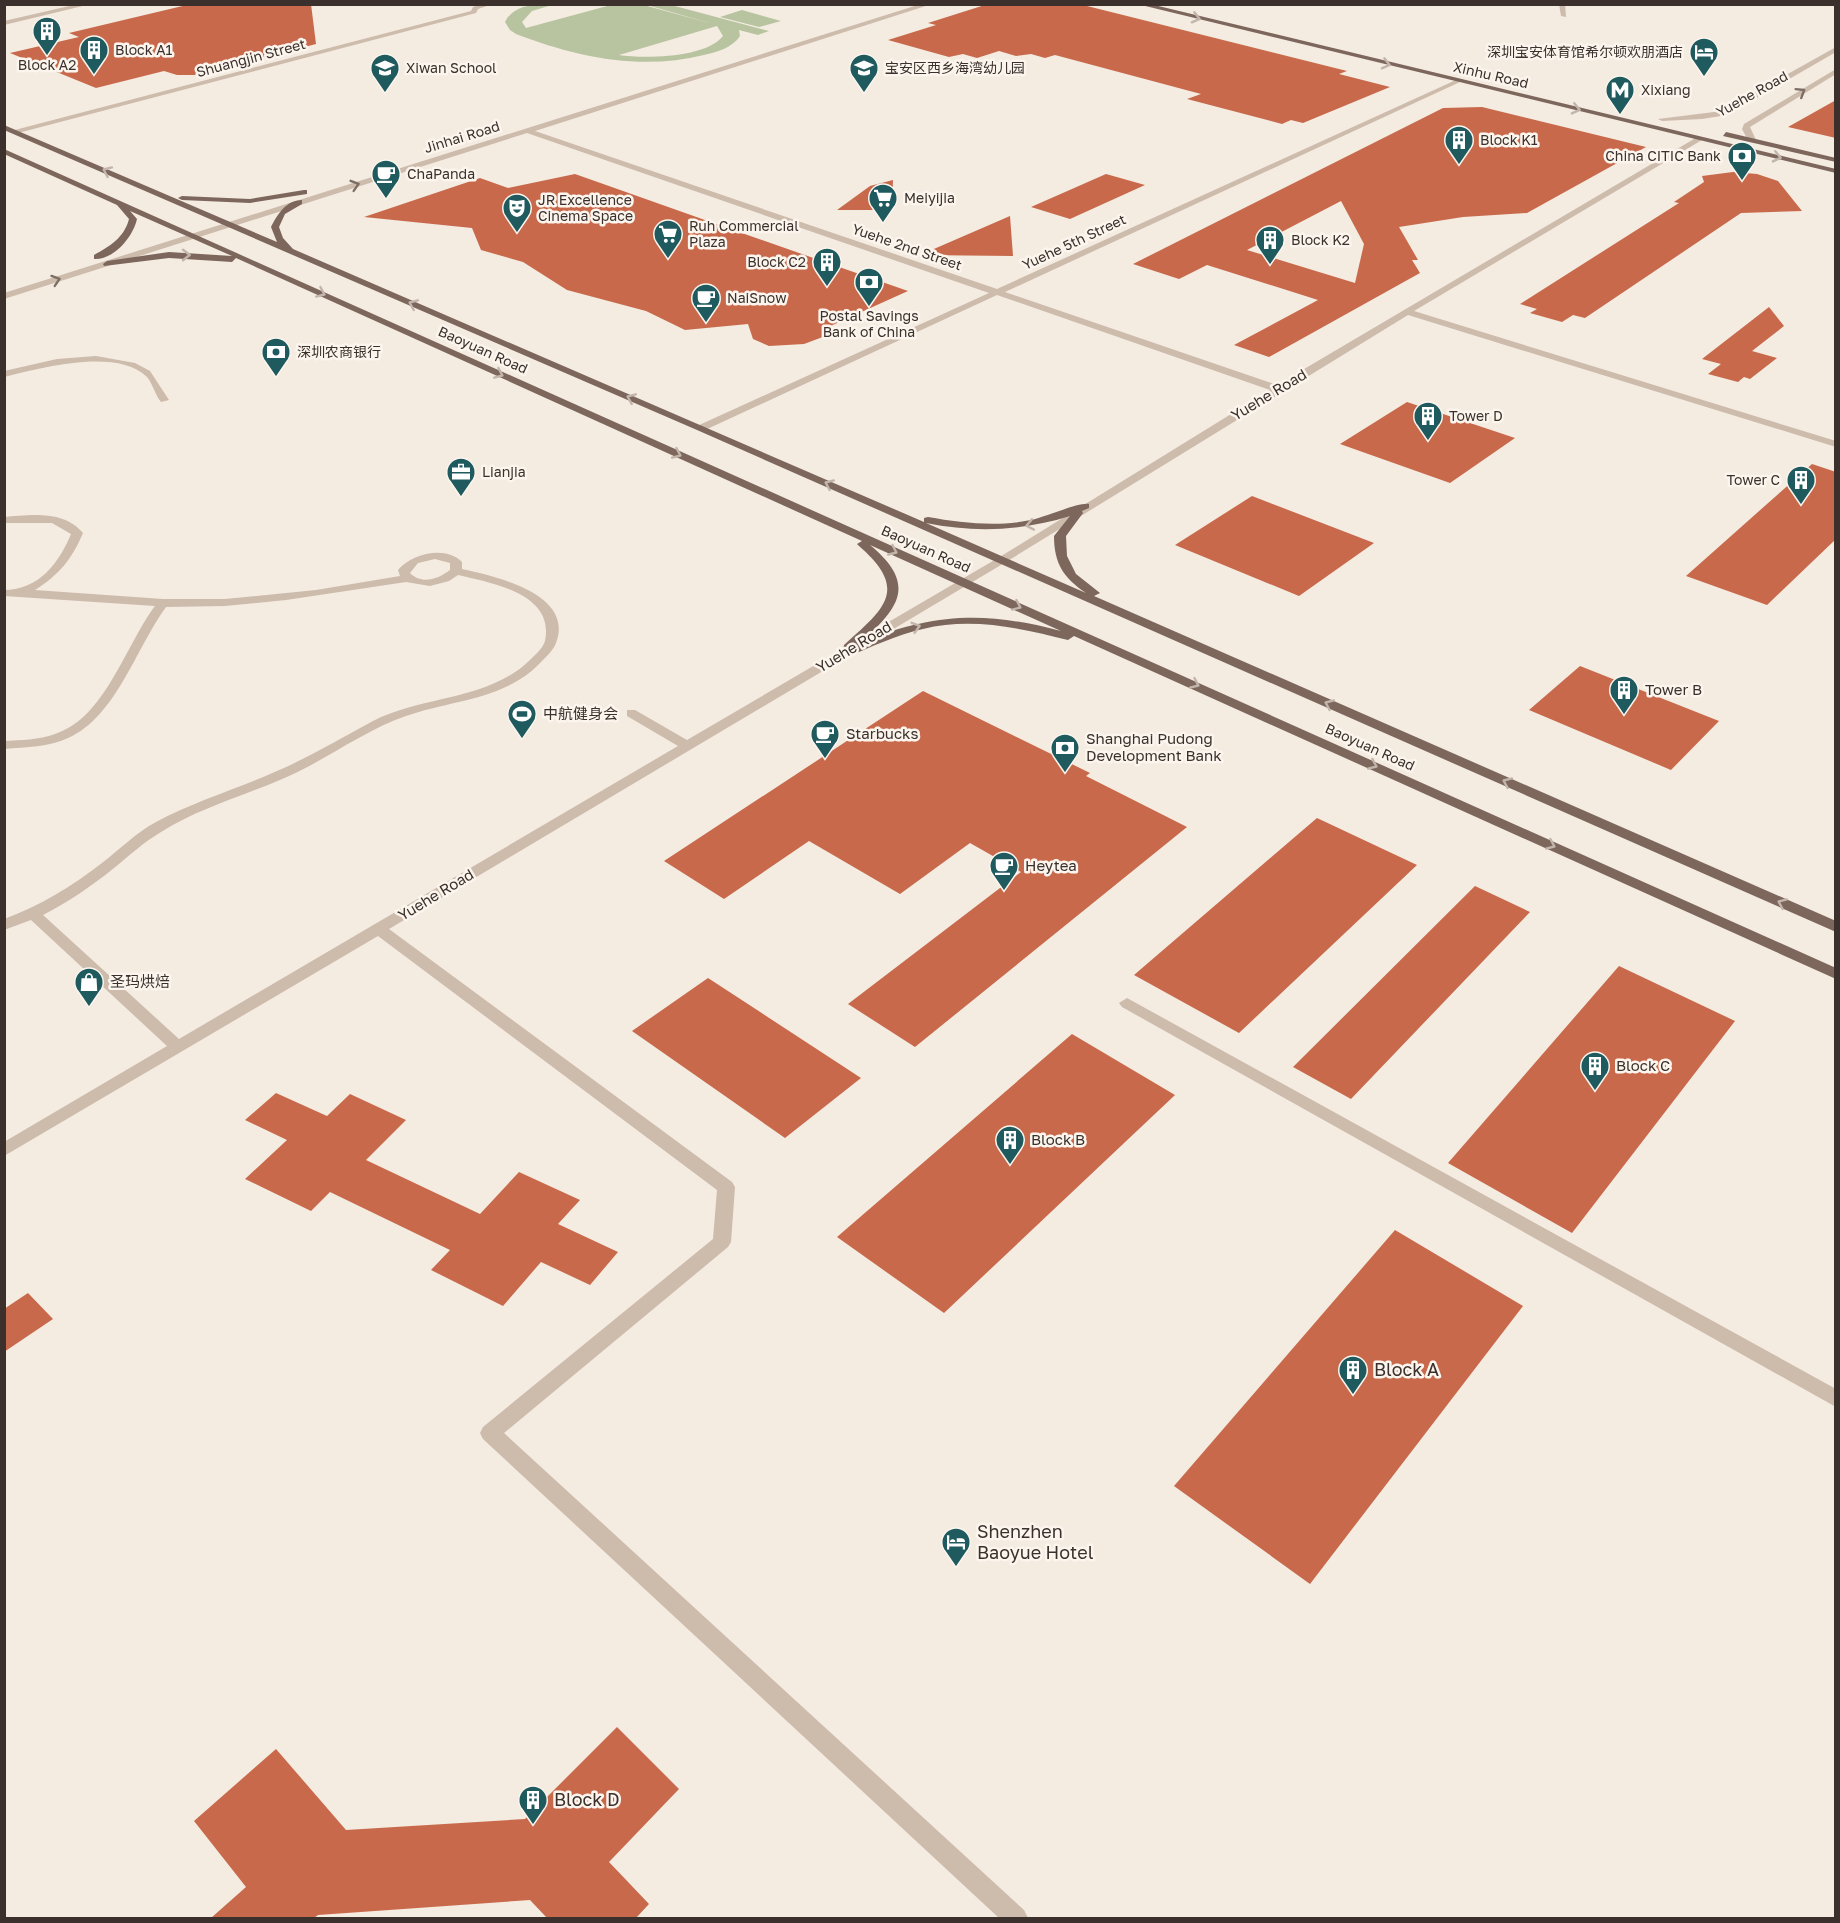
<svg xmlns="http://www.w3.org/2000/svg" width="1840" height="1923" font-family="'Golos Text','Noto Sans SC',sans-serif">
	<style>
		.green { fill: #b8c4a0; fill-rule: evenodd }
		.building { fill: #c8694b; fill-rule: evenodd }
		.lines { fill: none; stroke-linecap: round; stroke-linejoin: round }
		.minor { fill: #cdbbac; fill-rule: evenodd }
		.major { fill: #7d675c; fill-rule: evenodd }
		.oneway { stroke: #c2b5ac }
		.oneway2 { stroke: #7d6f65 }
		.labels { text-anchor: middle; stroke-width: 5; stroke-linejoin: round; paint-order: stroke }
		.far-poi-label { font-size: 14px; fill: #3b302b; stroke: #fbf5ee; text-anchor: start }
		.far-street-label { font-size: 14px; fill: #3b302b; stroke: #fbf5ee }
		.street-label { font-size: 15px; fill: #3b302b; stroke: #fbf5ee }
		.poi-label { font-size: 15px; fill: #3b302b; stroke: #fbf5ee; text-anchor: start }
		.near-poi-label { font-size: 18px; fill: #3b302b; stroke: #fbf5ee; text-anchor: start }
	</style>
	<rect width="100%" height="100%" fill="#f4ebe1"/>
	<!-- green -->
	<path class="green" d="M 640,4 L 713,24 L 647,5 L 671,5 L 769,31 L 758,35 L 739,30 L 740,36 C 732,48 717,52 704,55 C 640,71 576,57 516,34 L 510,30 L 505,22 C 514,4 535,4 552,5 L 532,11 L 522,22 L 526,28 L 611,5 ZM 717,26 L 723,36 C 706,58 644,59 619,55 Z
		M 742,10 L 781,21 L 759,27 L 720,17 Z"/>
	<!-- building -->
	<path class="building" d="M 191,4 L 311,4 L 316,44 L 195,75 L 177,75 L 164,71 L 96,88 L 10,53 L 79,37 L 69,33 Z
		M 988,4 L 1079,4 L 1347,71 L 1339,74 L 1390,87 L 1303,123 L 1291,120 L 1282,124 L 1187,99 L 1201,94 L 1055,55 L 1045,58 L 1031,54 L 1016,56 L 999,51 L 977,58 L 963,54 L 949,57 L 888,40 L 936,25 L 928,23 Z
		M 1836,100 L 1836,138 L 1788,127 Z
		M 1482,107 L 1646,147 L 1527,213 L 1463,217 L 1399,227 L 1418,260 L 1412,260 L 1420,273 L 1269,357 L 1234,345 L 1318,300 L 1207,265 L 1179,279 L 1133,264 L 1443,108 ZM 1341,201 L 1364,244 L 1355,283 L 1247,250 Z
		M 1733,172 L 1757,174 L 1778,181 L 1802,211 L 1741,213 L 1585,318 L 1573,315 L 1562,322 L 1530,313 L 1537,309 L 1520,304 L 1679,203 L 1674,202 L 1704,182 L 1702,176 Z
		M 575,174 L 736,231 L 908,291 L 826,328 L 836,332 L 804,344 L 769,346 L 753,339 L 748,324 L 685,330 L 646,311 L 567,290 L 523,262 L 481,250 L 472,228 L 364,217 L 480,178 L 508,188 Z
		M 1106,174 L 1145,185 L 1070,219 L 1031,207 Z
		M 893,180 L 892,210 L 837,210 L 870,186 Z
		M 1010,216 L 1013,256 L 920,255 Z
		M 1769,307 L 1784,326 L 1752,351 L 1777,358 L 1750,379 L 1744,377 L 1738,382 L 1708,374 L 1721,364 L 1702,359 Z
		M 1407,402 L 1515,438 L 1450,483 L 1340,444 Z
		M 1812,464 L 1836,472 L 1836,539 L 1767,605 L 1686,576 Z
		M 1252,496 L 1374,543 L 1299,596 L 1175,545 Z
		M 1580,666 L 1719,721 L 1671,770 L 1529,710 Z
		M 923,691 L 1090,773 L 1086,776 L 1187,827 L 915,1047 L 848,1004 L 1021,872 L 970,843 L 900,894 L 809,841 L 724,899 L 664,861 Z
		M 1317,818 L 1417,865 L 1239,1033 L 1134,975 Z
		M 1475,886 L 1530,912 L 1351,1099 L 1293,1067 Z
		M 1619,966 L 1735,1021 L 1572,1233 L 1448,1163 Z
		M 708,978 L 861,1078 L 785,1138 L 632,1031 Z
		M 1072,1034 L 1175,1095 L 944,1313 L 837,1237 Z
		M 276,1093 L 327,1116 L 350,1094 L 406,1120 L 366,1160 L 480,1214 L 519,1172 L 580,1200 L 558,1224 L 618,1252 L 590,1285 L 541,1262 L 503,1306 L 431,1270 L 450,1250 L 330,1192 L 311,1211 L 245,1179 L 287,1140 L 245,1120 Z
		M 1395,1230 L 1523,1306 L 1310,1584 L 1174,1486 Z
		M 28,1293 L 53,1319 L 4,1352 L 4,1309 Z
		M 617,1727 L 679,1789 L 609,1862 L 649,1904 L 636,1918 L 547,1918 L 530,1900 L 318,1915 L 314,1918 L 211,1918 L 246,1887 L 194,1821 L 276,1749 L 346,1830 L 525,1819 Z"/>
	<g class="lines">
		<!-- minor -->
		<path class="minor" d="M 78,4 L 91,4 L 4,25 L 4,21 Z
			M 481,4 L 493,4 L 478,9 L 476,13 L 18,133 L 11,131 L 471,11 L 473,7 Z
			M 921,4 L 932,4 L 535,131 L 997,289 L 1456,80 L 1460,80 L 1460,82 L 1005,292 L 1277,385 L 1699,136 L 1702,140 L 1414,311 L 1836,441 L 1836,447 L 1408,315 L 1006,562 L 389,929 L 732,1182 L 735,1187 L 731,1242 L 728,1247 L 504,1433 L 1024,1910 L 1028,1918 L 999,1918 L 483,1439 L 480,1433 L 483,1427 L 713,1239 L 717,1190 L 378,936 L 4,1156 L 4,1142 L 167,1046 L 31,920 L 4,930 L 4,919 C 40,906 72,886 102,863 C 120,849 136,833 156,822 C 195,801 237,789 277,771 C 310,757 341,738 373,721 C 424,695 489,701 531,659 C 536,654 543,648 545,641 C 555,593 491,583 458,575 L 449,581 L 430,586 L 406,582 L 286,600 L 225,606 L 166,607 C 136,648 116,717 68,738 C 49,747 26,747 4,749 L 4,741 C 21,740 39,740 55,734 C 105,718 125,646 155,606 L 4,596 L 4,590 C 39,590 59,563 71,534 L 52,523 L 4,523 L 4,517 C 31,515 63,510 83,533 C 72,559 59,575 35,590 L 163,599 L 225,599 L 316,590 L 400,576 L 398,570 C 412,554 445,545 462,562 L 462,569 C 493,576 575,593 556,643 C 553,651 545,658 539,664 C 504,700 451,700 406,716 C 365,730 329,758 289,776 C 247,795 201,807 161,832 C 144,842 130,855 114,868 C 92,886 68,902 43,915 L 179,1039 L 678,746 L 627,716 L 627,710 L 635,710 L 687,740 L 998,558 L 1270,390 L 997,295 L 705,430 L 697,430 L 697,426 L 989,293 L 527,133 L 4,299 L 4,293 ZM 435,559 L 450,563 L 450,570 C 438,579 422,585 410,573 L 418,563 Z
			M 1559,4 L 1565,4 L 1566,17 L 1561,16 Z
			M 1836,47 L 1836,52 L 1727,115 L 1702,119 L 1662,121 L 1658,119 L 1722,111 Z
			M 1836,69 L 1836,74 L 1750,127 L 1756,140 L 1749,142 L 1742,129 L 1744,124 Z
			M 96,356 L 135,363 L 150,371 L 169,400 L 161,402 C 155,395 153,384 147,377 C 117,347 40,368 4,377 L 4,371 L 57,359 Z
			M 1127,998 L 1836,1389 L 1836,1407 L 1122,1007 L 1119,1003 Z"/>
		<!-- major -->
		<path class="major" d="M 1137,4 L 1150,4 L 1836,169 L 1836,173 Z
			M 4,125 L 277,242 L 271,227 C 277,215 286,200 302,200 L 302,204 L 285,214 L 279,227 L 283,238 L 293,249 L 924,522 L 924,518 L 928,517 C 962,523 997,527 1031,520 C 1045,517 1079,502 1089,504 L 1089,508 L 1082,511 L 1083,513 L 1066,536 L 1067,556 L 1076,574 L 1100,593 L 1094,596 L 1836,921 L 1836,932 L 697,430 L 4,130 ZM 1070,516 L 1054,536 C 1054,564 1064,578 1086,593 L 926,523 C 975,533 1022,531 1070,516 Z
			M 1726,132 L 1836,158 L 1836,162 L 1723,136 Z
			M 4,149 L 1836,968 L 1836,979 L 1074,636 L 1068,640 C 1021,628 971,617 923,629 C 896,635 871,647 845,658 L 837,658 L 837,652 L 843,650 L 844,645 C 884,609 910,590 859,546 L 857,544 L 862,541 L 236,258 L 232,262 L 169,258 L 104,266 L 103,264 L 107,261 L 169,252 L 232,256 L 130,211 L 137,219 C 133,237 114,260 94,259 L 94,255 C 110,246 124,238 129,219 L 117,205 L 4,154 ZM 870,545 L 1061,631 C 985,611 935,613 861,642 C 900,607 917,584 870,545 Z
			M 304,190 L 307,190 L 307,194 L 250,203 L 182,200 L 178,198 L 182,196 L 250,199 Z"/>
	</g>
	<!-- one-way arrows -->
	<defs><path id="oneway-chevron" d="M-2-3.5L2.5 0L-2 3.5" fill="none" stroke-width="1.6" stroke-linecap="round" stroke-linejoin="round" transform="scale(1.5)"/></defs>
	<g class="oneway">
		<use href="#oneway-chevron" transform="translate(1196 18) rotate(14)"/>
		<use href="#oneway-chevron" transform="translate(1386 64) rotate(14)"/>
		<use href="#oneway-chevron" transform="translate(1576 109) rotate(13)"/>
		<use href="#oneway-chevron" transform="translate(1777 157) rotate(13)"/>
		<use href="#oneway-chevron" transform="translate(107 171) rotate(-156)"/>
		<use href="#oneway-chevron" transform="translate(186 255)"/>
		<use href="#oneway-chevron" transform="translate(321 293) rotate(24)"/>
		<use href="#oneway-chevron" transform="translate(413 304) rotate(-157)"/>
		<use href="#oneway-chevron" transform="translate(499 374) rotate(24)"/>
		<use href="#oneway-chevron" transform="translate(631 398) rotate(-157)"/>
		<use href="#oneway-chevron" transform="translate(677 454) rotate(24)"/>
		<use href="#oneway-chevron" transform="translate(829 484) rotate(-156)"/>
		<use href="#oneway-chevron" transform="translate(1030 525) rotate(169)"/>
		<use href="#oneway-chevron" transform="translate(893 551) rotate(24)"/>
		<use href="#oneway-chevron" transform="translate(1017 606) rotate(24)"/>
		<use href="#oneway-chevron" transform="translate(916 627) rotate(-16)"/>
		<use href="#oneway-chevron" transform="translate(1195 684) rotate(24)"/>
		<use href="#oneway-chevron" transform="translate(1329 704) rotate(-156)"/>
		<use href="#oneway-chevron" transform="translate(1373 765) rotate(24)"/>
		<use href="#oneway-chevron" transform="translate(1507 782) rotate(-156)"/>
		<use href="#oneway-chevron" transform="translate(1551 845) rotate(24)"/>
		<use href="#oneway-chevron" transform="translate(1782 903) rotate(-156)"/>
	</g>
	<g class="oneway2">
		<use href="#oneway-chevron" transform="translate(1801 92) rotate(-32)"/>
		<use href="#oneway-chevron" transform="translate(355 185) rotate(-17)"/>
		<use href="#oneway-chevron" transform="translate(56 280) rotate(-18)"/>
	</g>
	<!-- icons -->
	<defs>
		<g id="building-pin" transform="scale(1.5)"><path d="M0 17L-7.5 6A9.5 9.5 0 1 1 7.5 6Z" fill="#1f5a5e" stroke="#fbf5ee"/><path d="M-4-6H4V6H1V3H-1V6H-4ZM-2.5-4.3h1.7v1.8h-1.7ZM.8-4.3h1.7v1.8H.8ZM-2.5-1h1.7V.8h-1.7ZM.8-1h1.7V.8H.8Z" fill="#fff"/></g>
		<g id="hotel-pin" transform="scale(1.5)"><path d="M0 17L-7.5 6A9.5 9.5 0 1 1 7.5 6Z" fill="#1f5a5e" stroke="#fbf5ee"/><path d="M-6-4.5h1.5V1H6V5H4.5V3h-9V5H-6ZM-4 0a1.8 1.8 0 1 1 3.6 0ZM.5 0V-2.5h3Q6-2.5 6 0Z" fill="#fff"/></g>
		<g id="school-pin" transform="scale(1.5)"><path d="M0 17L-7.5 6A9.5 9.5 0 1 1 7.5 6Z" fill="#1f5a5e" stroke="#fbf5ee"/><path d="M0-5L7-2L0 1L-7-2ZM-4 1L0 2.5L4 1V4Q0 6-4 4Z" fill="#fff"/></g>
		<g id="metro-pin" transform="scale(1.5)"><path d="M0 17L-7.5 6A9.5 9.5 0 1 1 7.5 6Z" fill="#1f5a5e" stroke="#fbf5ee"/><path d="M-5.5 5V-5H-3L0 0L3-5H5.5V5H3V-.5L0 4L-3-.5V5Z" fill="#fff"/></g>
		<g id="bank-pin" transform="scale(1.5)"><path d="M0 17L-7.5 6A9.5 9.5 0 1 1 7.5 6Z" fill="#1f5a5e" stroke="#fbf5ee"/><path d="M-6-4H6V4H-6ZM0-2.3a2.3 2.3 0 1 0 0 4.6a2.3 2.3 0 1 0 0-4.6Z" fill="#fff"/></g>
		<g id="cafe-pin" transform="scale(1.5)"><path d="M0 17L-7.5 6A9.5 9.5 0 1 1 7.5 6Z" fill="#1f5a5e" stroke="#fbf5ee"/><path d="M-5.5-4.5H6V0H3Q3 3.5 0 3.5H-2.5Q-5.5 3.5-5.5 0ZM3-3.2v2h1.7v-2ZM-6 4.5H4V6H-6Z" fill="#fff"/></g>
		<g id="supermarket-pin" transform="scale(1.5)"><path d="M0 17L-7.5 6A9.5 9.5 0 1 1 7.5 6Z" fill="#1f5a5e" stroke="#fbf5ee"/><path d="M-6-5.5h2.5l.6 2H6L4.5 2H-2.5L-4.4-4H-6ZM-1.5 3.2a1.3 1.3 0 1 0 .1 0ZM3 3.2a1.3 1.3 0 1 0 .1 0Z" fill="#fff"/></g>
		<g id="theatre-pin" transform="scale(1.5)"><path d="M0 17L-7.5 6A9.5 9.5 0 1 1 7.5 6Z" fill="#1f5a5e" stroke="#fbf5ee"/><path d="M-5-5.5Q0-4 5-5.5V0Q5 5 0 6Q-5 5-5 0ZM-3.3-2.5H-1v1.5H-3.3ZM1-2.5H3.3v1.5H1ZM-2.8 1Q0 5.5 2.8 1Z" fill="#fff"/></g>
		<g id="office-pin" transform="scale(1.5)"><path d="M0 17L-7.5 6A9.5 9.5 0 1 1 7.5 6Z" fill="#1f5a5e" stroke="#fbf5ee"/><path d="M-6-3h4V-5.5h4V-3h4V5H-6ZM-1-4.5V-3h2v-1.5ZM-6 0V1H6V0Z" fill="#fff"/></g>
		<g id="stadium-pin" transform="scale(1.5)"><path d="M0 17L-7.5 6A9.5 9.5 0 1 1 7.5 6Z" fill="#1f5a5e" stroke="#fbf5ee"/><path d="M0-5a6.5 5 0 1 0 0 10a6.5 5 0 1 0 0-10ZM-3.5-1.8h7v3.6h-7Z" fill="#fff"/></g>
		<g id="shop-pin" transform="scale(1.5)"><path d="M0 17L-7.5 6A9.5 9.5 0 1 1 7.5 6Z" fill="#1f5a5e" stroke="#fbf5ee"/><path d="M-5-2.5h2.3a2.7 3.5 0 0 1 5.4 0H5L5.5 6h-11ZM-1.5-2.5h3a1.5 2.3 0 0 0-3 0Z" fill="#fff"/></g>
	</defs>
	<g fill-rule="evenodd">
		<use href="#building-pin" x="47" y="31"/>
		<use href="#building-pin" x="94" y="50"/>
		<use href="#hotel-pin" x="1704" y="52"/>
		<use href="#school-pin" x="385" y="68"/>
		<use href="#school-pin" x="864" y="68"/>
		<use href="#metro-pin" x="1620" y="90"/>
		<use href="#building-pin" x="1459" y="140"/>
		<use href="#bank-pin" x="1742" y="156"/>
		<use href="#cafe-pin" x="386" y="174"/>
		<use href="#supermarket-pin" x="883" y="198"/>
		<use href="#theatre-pin" x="517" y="208"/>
		<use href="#supermarket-pin" x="668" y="234"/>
		<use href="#building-pin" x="1270" y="240"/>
		<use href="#building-pin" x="827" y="262"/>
		<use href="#bank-pin" x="869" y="282"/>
		<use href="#cafe-pin" x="706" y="298"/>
		<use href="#bank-pin" x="276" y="352"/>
		<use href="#building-pin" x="1428" y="416"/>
		<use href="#office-pin" x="461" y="472"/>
		<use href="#building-pin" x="1801" y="480"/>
		<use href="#building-pin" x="1624" y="690"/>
		<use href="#stadium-pin" x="522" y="714"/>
		<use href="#cafe-pin" x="825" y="734"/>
		<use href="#bank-pin" x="1065" y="748"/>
		<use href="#cafe-pin" x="1004" y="866"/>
		<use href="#shop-pin" x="89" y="982"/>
		<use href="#building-pin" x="1595" y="1066"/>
		<use href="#building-pin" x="1010" y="1140"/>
		<use href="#building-pin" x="1353" y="1370"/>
		<use href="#hotel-pin" x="956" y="1542"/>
		<use href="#building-pin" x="533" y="1800"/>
	</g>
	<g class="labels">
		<!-- far-poi labels -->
		<g class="far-poi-label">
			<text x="115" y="55">Block A1</text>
			<text x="1683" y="57" text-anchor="end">深圳宝安体育馆希尔顿欢朋酒店</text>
			<text x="47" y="70" text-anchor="middle">Block A2</text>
			<text x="406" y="73">Xiwan School</text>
			<text x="885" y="73">宝安区西乡海湾幼儿园</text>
			<text x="1641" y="95">Xixiang</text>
			<text x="1480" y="145">Block K1</text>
			<text x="1721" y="161" text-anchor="end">China CITIC Bank</text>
			<text x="407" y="179">ChaPanda</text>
			<text x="904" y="203">Meiyijia</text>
			<text x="538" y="205">JR Excellence<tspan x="538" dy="16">Cinema Space</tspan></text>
			<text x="689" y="231">Ruh Commercial<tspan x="689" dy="16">Plaza</tspan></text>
			<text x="1291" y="245">Block K2</text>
			<text x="806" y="267" text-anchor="end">Block C2</text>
			<text x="727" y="303">NaiSnow</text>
			<text x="869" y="321" text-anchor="middle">Postal Savings<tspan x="869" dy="16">Bank of China</tspan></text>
			<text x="297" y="357">深圳农商银行</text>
			<text x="1449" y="421">Tower D</text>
			<text x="482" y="477">Lianjia</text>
			<text x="1780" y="485" text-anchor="end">Tower C</text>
		</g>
		<!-- far-street labels -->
		<g class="far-street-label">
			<text transform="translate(251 58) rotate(-15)" y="5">Shuangjin Street</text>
			<text transform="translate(1491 75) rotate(13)" y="5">Xinhu Road</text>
			<text transform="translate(1752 94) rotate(-29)" y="5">Yuehe Road</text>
			<text transform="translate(462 137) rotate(-17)" y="5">Jinhai Road</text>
			<text transform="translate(1074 242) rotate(-25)" y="5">Yuehe 5th Street</text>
			<text transform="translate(907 247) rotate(19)" y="5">Yuehe 2nd Street</text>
			<text transform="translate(483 350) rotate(24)" y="5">Baoyuan Road</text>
			<text transform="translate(926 549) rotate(24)" y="5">Baoyuan Road</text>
			<text transform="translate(1370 747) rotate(24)" y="5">Baoyuan Road</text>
		</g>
		<!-- street labels -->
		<g class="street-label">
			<text transform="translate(1269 395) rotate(-31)" y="5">Yuehe Road</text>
			<text transform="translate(854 647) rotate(-31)" y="5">Yuehe Road</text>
			<text transform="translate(436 895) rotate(-31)" y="5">Yuehe Road</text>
		</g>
		<!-- poi labels -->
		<g class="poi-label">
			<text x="1645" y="695">Tower B</text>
			<text x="543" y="719">中航健身会</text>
			<text x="846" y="739">Starbucks</text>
			<text x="1086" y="744">Shanghai Pudong<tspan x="1086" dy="17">Development Bank</tspan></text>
			<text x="1025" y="871">Heytea</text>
			<text x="110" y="987">圣玛烘焙</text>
			<text x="1616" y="1071">Block C</text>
			<text x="1031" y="1145">Block B</text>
		</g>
		<!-- near-poi labels -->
		<g class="near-poi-label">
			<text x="1374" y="1376">Block A</text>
			<text x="977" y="1538">Shenzhen<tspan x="977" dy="21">Baoyue Hotel</tspan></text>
			<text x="554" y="1806">Block D</text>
		</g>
	</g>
	<!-- border -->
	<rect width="1840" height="1923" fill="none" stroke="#3b302b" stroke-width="12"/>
</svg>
